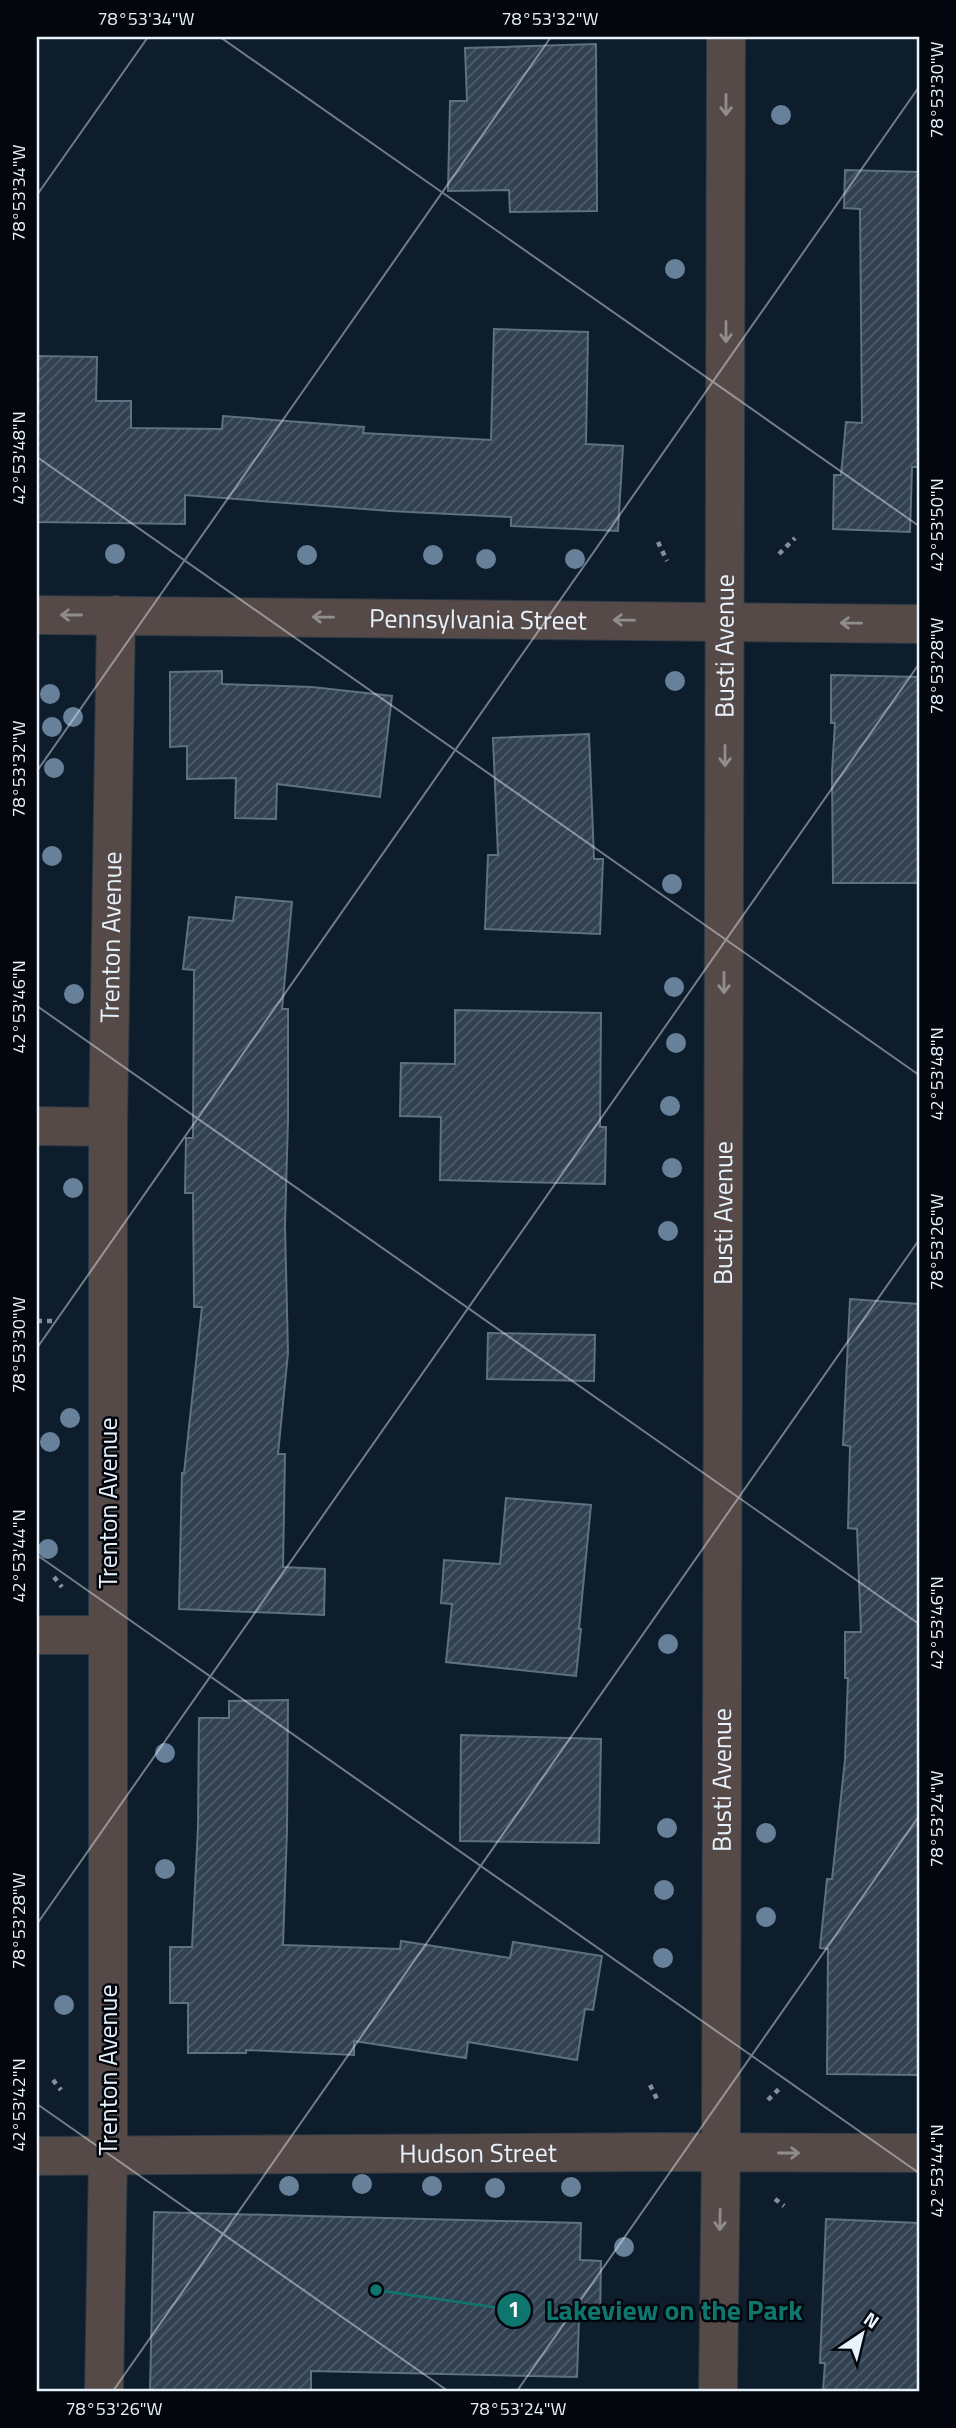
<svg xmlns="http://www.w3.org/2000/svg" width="956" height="2428" font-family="'Titillium Web',sans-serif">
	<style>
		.building { fill: url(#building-hatch); stroke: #5f7082; stroke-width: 2 }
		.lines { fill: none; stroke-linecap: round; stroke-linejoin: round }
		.minor-casing { stroke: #283744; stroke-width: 40 }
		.path { stroke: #83909c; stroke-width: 4.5; stroke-dasharray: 5 5; stroke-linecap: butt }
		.minor { stroke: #554a47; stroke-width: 38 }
		.tree { fill: #68819a }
		.oneway { stroke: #908d8f }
		.ticks { fill: none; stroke: #e8f2fc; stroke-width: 2; stroke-opacity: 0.45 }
		.labels { text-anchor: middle; stroke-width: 5; stroke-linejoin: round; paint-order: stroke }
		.street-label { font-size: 26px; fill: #e8f2fc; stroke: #03070d }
		.leader { fill: none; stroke: #0f766e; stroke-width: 2.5 }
		.callout-dot { fill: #0f766e; stroke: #03070d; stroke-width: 2.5 }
		.mark-label { font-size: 21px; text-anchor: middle; font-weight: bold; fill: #fff }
		.callout-label { font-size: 28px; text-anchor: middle; font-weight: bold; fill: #0f766e; stroke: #03070d; stroke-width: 5; stroke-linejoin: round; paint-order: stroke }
		.neatline { fill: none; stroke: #e8f2fc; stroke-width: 2.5 }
		.ticks-label { font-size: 18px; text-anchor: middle; fill: #e8f2fc }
	</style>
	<defs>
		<pattern id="building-hatch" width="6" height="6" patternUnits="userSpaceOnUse" patternTransform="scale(1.75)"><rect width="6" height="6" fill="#314151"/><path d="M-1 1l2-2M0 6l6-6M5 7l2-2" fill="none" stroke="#4f5d6b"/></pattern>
	</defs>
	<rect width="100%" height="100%" fill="#0e1d2b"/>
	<!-- building -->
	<path class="building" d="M 596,44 L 597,211 L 510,212 L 509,190 L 448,191 L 450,101 L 467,101 L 465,48 Z
		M 845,170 L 919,172 L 919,467 L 912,467 L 910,532 L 833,529 L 834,475 L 841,475 L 846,422 L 862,423 L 860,209 L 844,208 Z
		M 494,329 L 588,332 L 586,444 L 623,446 L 618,531 L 511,526 L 511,517 L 390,511 L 185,495 L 185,524 L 37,522 L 37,356 L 97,357 L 96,401 L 131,401 L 131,428 L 222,429 L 223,416 L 364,427 L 363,433 L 491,440 Z
		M 222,671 L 222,684 L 312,687 L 392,696 L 380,797 L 277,784 L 276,819 L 235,818 L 236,778 L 187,779 L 187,746 L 170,747 L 170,672 Z
		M 831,675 L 919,677 L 919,883 L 833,883 L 832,772 L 835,723 L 831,723 Z
		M 589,734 L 594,859 L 603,859 L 600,934 L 485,929 L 488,855 L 498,855 L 493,738 Z
		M 236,897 L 292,902 L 282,1009 L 288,1009 L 288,1120 L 285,1225 L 288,1353 L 278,1454 L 285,1454 L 283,1567 L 325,1569 L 324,1615 L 179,1609 L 182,1473 L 184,1473 L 202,1307 L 194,1307 L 193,1193 L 185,1193 L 186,1138 L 193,1138 L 194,970 L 183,969 L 189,917 L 233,921 Z
		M 455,1010 L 601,1013 L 600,1127 L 606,1127 L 605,1184 L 440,1180 L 441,1117 L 400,1116 L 401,1063 L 455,1064 Z
		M 850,1299 L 919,1304 L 919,2075 L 827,2074 L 828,1949 L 820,1948 L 827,1879 L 832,1879 L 845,1760 L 848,1678 L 845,1678 L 845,1632 L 861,1632 L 857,1529 L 848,1528 L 850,1446 L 843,1445 Z
		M 488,1333 L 595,1335 L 594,1381 L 487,1379 Z
		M 506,1498 L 591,1505 L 579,1629 L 581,1629 L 576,1676 L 446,1662 L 452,1604 L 441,1603 L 444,1560 L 500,1564 Z
		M 288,1700 L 287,1830 L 283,1945 L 400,1949 L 401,1941 L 510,1958 L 513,1942 L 602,1956 L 593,2010 L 585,2009 L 577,2060 L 468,2042 L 466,2058 L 354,2041 L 354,2055 L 246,2050 L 246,2053 L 188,2053 L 188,2003 L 170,2003 L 170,1947 L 192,1947 L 198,1827 L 199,1718 L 229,1718 L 229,1701 Z
		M 461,1735 L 601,1739 L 599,1843 L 460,1841 Z
		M 154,2212 L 581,2223 L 580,2260 L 601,2261 L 600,2320 L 579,2319 L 577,2377 L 311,2371 L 311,2391 L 150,2391 Z
		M 826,2219 L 919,2223 L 919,2391 L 823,2391 L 825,2363 L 820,2363 Z"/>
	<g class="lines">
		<!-- minor casing -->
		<g class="minor-casing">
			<g id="minor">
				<path id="s1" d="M 37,615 L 919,624"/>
				<path d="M 37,1126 L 108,1127"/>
				<path d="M 37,1635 L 108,1635"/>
				<path id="s2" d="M 37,2156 L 659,2152 L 919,2153"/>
				<path id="s3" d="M 104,2391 L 108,2156 L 108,1127 L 116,615"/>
				<path id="s4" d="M 718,2391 L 721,2152 L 726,37"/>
			</g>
		</g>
		<!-- path -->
		<path class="path" d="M 658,542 L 667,561
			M 779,554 L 795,538
			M 37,1321 L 56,1321
			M 54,1577 L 62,1587
			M 53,2080 L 61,2090
			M 650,2085 L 659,2103
			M 768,2100 L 782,2086
			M 775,2199 L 784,2206"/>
		<!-- minor -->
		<use href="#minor" class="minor"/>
	</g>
	<!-- trees -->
	<g class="tree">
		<circle cx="781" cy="115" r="10"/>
		<circle cx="675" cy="269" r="10"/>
		<circle cx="115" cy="554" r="10"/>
		<circle cx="307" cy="555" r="10"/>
		<circle cx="433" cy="555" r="10"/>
		<circle cx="486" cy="559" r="10"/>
		<circle cx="575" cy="559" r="10"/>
		<circle cx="675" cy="681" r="10"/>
		<circle cx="50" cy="694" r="10"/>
		<circle cx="73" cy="717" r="10"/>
		<circle cx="52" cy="727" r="10"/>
		<circle cx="54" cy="768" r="10"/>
		<circle cx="52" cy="856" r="10"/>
		<circle cx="672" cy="884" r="10"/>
		<circle cx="674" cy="987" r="10"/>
		<circle cx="74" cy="994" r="10"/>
		<circle cx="676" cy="1043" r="10"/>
		<circle cx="670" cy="1106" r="10"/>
		<circle cx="672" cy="1168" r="10"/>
		<circle cx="73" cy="1188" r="10"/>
		<circle cx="668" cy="1231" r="10"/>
		<circle cx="70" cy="1418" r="10"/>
		<circle cx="50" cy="1442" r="10"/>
		<circle cx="48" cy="1549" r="10"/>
		<circle cx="668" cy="1644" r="10"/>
		<circle cx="165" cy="1753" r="10"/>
		<circle cx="667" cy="1828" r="10"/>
		<circle cx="766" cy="1833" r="10"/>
		<circle cx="165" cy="1869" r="10"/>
		<circle cx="664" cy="1890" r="10"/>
		<circle cx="766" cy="1917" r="10"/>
		<circle cx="663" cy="1958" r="10"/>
		<circle cx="64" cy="2005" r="10"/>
		<circle cx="362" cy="2184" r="10"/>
		<circle cx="289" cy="2186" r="10"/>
		<circle cx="432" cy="2186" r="10"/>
		<circle cx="571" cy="2187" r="10"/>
		<circle cx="495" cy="2188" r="10"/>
		<circle cx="624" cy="2247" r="10"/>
	</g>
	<!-- one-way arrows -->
	<defs><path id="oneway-shaft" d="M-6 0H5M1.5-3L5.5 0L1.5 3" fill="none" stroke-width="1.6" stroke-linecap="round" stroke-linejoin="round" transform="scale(1.75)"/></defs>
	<g class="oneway">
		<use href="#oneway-shaft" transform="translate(726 105) rotate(90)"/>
		<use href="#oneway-shaft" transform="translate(726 332) rotate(90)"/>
		<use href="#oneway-shaft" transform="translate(71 615) rotate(-180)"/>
		<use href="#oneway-shaft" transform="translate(323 617) rotate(-179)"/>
		<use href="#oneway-shaft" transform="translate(624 620) rotate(-179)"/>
		<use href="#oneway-shaft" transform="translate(851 623) rotate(-179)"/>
		<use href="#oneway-shaft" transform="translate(725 756) rotate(90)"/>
		<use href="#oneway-shaft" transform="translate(724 983) rotate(90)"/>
		<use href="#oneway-shaft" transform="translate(789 2153)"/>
		<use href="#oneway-shaft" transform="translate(720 2220) rotate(91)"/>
	</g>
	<!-- ticks -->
	<path class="ticks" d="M 220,37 L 919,526M 37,195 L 148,37M 37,457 L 919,1075M 37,771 L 551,37M 37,1006 L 919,1624M 37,1348 L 919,87M 37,1555 L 919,2173M 37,1924 L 919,664M 37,2104 L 448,2391M 113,2391 L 919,1240M 517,2391 L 919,1816"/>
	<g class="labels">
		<!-- street labels -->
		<g class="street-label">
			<text dy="9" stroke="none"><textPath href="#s1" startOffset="441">Pennsylvania Street</textPath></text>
			<text dy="9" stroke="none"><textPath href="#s4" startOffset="1745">Busti Avenue</textPath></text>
			<text dy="9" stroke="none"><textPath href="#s3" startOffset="1454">Trenton Avenue</textPath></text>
			<text dy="9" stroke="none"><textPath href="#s4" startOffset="1178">Busti Avenue</textPath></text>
			<text transform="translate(108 1503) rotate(-90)" y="9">Trenton Avenue</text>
			<text dy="9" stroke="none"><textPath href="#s4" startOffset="611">Busti Avenue</textPath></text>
			<text transform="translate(108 2070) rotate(-90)" y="9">Trenton Avenue</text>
			<text dy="9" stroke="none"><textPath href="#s2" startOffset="441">Hudson Street</textPath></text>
		</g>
	</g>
	<!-- callouts -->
	<path class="leader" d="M376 2290L514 2310"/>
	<g class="callout-dot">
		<circle cx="376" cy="2290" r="7"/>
		<circle cx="514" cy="2310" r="18"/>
	</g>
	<g class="mark-label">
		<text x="514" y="2317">1</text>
	</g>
	<g class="callout-label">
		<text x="674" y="2320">Lakeview on the Park</text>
	</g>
	<!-- border -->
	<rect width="956" height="2428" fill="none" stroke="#03070d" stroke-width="77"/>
	<!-- north arrow -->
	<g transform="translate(862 2334) rotate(35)" stroke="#03070d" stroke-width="5" paint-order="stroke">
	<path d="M0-5L12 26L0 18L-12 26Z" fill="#e8f2fc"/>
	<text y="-10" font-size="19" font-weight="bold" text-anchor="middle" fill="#e8f2fc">N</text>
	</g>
	<rect x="38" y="38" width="880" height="2352" class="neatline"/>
	<g class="ticks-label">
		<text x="146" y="25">78°53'34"W</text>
		<text x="550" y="25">78°53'32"W</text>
		<text transform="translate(937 90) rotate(-90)" y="6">78°53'30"W</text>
		<text transform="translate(19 193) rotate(-90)" y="6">78°53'34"W</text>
		<text transform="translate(19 458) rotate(-90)" y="6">42°53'48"N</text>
		<text transform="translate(937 525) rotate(-90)" y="6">42°53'50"N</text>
		<text transform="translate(937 666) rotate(-90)" y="6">78°53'28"W</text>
		<text transform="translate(19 769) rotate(-90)" y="6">78°53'32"W</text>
		<text transform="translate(19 1007) rotate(-90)" y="6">42°53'46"N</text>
		<text transform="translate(937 1074) rotate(-90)" y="6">42°53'48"N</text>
		<text transform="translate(937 1242) rotate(-90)" y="6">78°53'26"W</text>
		<text transform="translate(19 1345) rotate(-90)" y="6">78°53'30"W</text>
		<text transform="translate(19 1556) rotate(-90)" y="6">42°53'44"N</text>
		<text transform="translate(937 1623) rotate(-90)" y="6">42°53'46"N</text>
		<text transform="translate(937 1819) rotate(-90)" y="6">78°53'24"W</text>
		<text transform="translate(19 1921) rotate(-90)" y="6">78°53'28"W</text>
		<text transform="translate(19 2105) rotate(-90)" y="6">42°53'42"N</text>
		<text transform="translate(937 2171) rotate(-90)" y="6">42°53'44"N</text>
		<text x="114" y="2415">78°53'26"W</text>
		<text x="518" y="2415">78°53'24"W</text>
	</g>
</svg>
